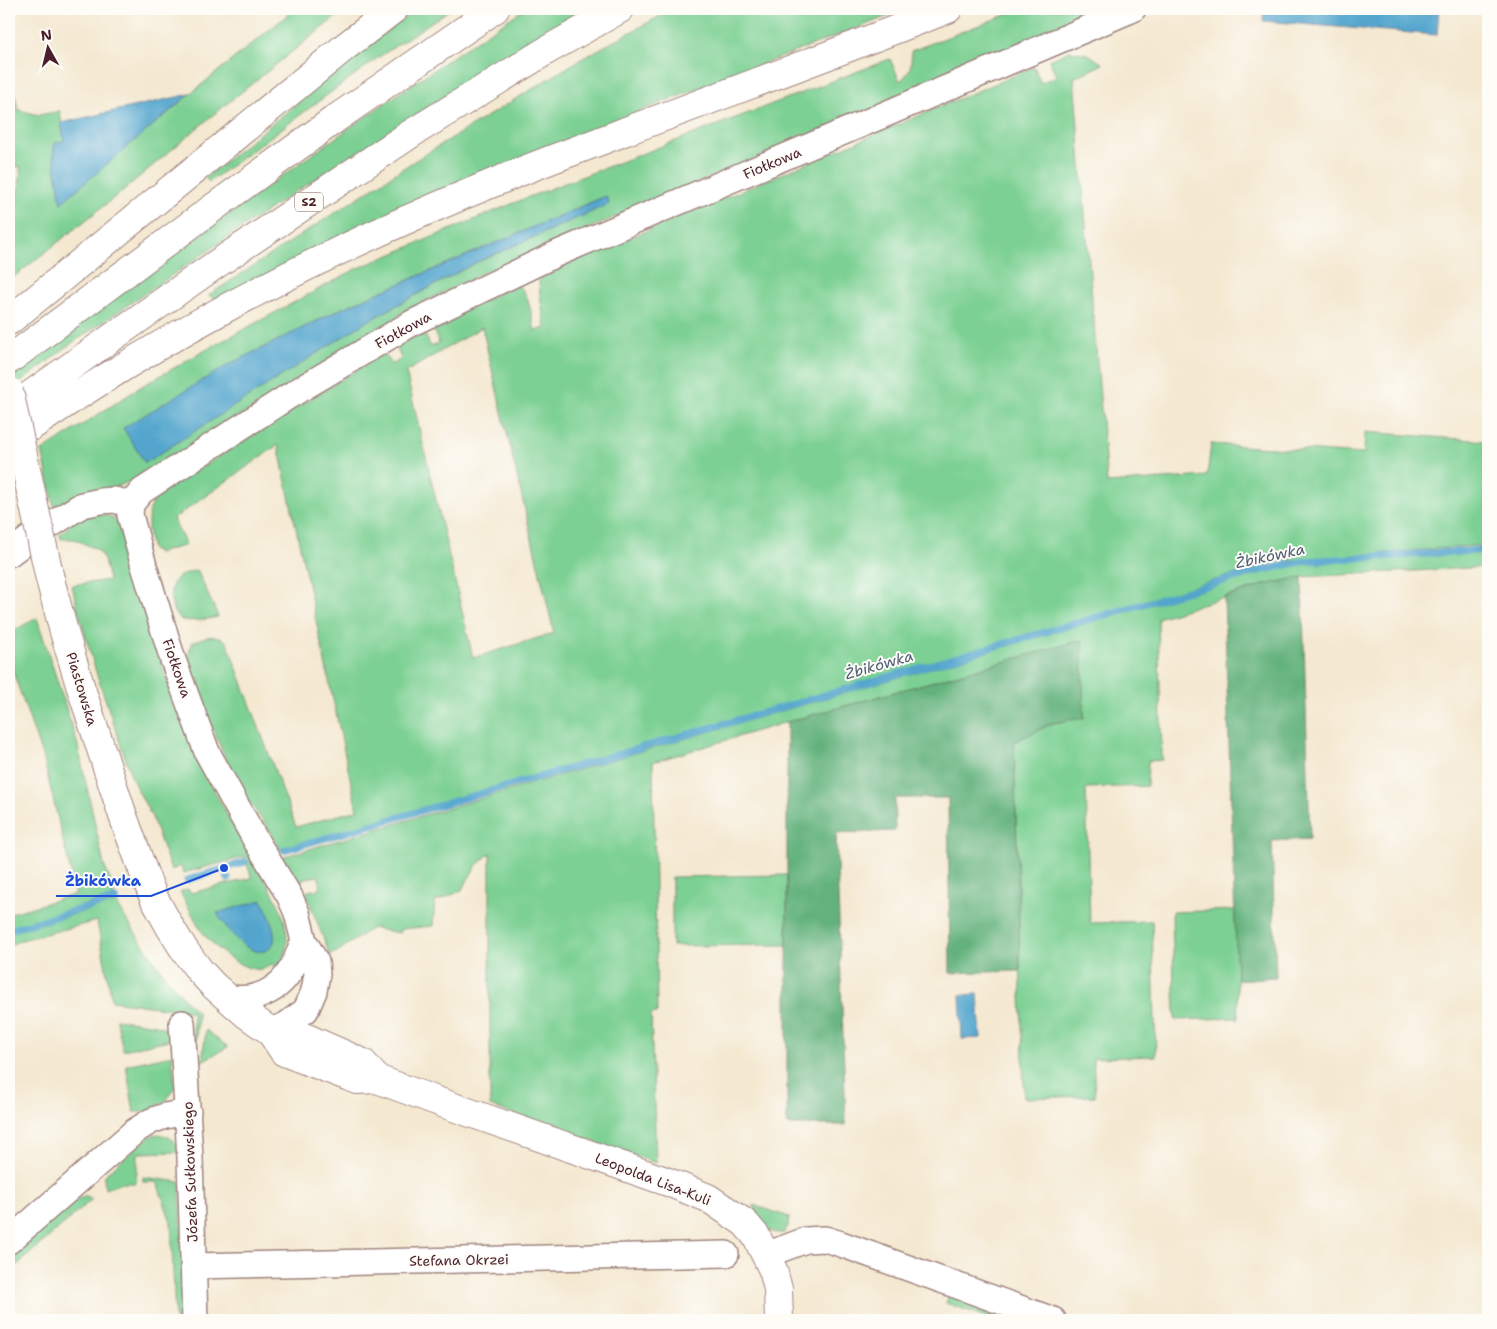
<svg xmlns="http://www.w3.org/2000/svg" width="1497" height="1329" font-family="'Shantell Sans',sans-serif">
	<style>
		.green { fill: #7bd093; stroke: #62785f; fill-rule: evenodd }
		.forest { fill: #64b27d; stroke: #576854 }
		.water { fill: #53a5ce; stroke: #4e627c }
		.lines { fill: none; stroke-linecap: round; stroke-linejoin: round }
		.stream { stroke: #53a5ce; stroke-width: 7 }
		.street-casing { stroke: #9f847e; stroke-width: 28 }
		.secondary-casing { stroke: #9f847e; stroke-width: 30 }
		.highway-casing { stroke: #9f847e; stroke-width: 30 }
		.street { stroke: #fff; stroke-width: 25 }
		.secondary { stroke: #fff; stroke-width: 28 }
		.highway { stroke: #fff; stroke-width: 28 }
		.secondary-bridge-casing { stroke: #9f847e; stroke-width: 30; stroke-linecap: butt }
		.secondary-bridge { stroke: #fff; stroke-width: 28 }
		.labels { text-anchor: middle; stroke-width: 4; stroke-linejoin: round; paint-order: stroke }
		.shield { fill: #fdfcf7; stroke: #806168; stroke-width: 1 }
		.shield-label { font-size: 12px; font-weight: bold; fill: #4a1f2b }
		.street-label { font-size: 14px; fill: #4a1f2b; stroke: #fdfcf7 }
		.water-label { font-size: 15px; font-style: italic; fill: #4e5b74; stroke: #fdfcf7 }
		.leader { fill: none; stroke: #1d4ed8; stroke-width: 2 }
		.callout-dot { fill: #1d4ed8; stroke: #fdfcf7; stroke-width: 2 }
		.callout-label { font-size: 15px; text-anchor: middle; font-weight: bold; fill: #1d4ed8; stroke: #fdfcf7; stroke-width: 4; stroke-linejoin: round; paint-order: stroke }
	</style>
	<rect width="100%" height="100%" fill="#fdfcf7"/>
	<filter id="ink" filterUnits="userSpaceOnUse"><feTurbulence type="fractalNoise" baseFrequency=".02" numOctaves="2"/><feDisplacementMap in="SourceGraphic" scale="10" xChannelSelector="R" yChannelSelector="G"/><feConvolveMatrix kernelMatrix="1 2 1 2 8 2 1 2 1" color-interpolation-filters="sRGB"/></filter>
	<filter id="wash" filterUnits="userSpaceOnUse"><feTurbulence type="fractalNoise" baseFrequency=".0096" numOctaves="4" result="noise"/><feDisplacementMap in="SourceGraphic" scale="20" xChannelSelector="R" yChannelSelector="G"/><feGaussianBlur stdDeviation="1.12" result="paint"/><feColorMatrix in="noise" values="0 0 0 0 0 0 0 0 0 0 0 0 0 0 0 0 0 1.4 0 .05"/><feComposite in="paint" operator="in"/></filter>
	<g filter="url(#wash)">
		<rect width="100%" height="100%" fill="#f4e8d0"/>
		<!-- green -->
		<path class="green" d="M 295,9 L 346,9 L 219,110 L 120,193 L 9,281 L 9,208 C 19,197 21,180 20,166 L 9,168 L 9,64 L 18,110 L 39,115 L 60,111 L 64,142 L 54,144 L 54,157 L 61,202 L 201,85 Z
			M 416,9 L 451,9 L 379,57 L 209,182 L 205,178 L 359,53 Z
			M 524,9 L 593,9 L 488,69 L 292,194 L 72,343 L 9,391 L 9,377 C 178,251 347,125 524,9 Z
			M 673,9 L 907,9 L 627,116 L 214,299 L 209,295 L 411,163 L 581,59 Z
			M 1021,9 L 1111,9 L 487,271 L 404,312 L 364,339 L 148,474 L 114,488 L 83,494 L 54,506 L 42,451 L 142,386 L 211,347 L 356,269 L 526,198 L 890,59 L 900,81 C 911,71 912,66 911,51 ZM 606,196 L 609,204 L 475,263 L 366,322 L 228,365 L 343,308 Z
			M 1070,51 L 1088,54 L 1103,64 L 1074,78 L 1107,483 L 1207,476 L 1211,444 L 1364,454 L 1365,432 L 1488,441 L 1488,545 L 1279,561 L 1111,611 L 278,849 L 271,833 L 236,783 L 190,676 L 189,652 L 193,642 C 206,637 215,632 227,642 L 296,827 L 357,810 L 278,445 L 173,519 L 186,545 L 159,553 L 152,550 C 148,536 145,516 153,503 C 156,499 161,495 164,491 L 379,356 L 386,355 L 392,365 L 401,359 L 397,348 L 401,344 L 420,334 L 425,335 L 431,347 L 439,343 C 435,333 432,331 439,321 L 517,285 C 529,290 532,319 535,331 L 545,328 L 540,295 L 539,280 L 545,274 L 1034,67 L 1041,83 L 1056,76 L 1049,60 ZM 482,327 L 554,633 L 473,658 L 406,372 Z
			M 96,512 L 111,517 L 117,522 C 142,590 158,660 184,728 C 194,754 211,783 224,809 C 232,825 241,841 250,856 C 264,879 287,910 287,938 C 287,949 283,959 278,970 L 272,964 C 269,966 265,969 261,969 C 242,972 211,945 201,930 C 194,918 187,904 180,892 L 188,889 L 191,893 L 252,878 L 244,857 L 183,873 L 181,866 L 171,870 L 151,815 L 133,781 L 96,672 L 77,607 L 72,585 L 109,580 L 104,560 L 98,550 L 74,539 L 61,539 L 60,534 L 80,517 Z
			M 1488,553 L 1488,567 L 1302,577 L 1263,585 L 1158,618 L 1162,760 L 1148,761 L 1147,786 L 1086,788 L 1090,923 L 1152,921 L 1156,1056 L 1093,1058 L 1095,1096 L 1024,1098 L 1014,741 L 1053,723 L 1084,718 L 1082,640 L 787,722 L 653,762 L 657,1013 L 651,1014 L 656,1163 L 490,1106 L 490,853 L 476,866 L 461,891 L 435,902 L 433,926 L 401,929 L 399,933 L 372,928 L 337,952 L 330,955 L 306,894 L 308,891 L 320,889 L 319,876 L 305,878 L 299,882 L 295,880 L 282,857 L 649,749 L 1261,573 L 1303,564 Z
			M 197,570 L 217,614 L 218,617 C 207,619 195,622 183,620 C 170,616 167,589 176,579 C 182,574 190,572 197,570 Z
			M 37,618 L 77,742 L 104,865 L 113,887 L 114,896 L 9,928 L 9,914 L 76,894 L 44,761 L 9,660 L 9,633 Z
			M 787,875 L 787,945 L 672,946 L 672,877 Z
			M 117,902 L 120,910 C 145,947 166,981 198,1013 L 195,1055 L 192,1012 L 112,1001 L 97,921 L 25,939 L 9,945 L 9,933 Z
			M 1235,910 L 1238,1018 L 1175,1020 L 1172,912 Z
			M 116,1019 L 156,1025 L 164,1028 L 171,1037 L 169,1040 L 123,1050 Z
			M 206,1030 L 228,1047 L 202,1061 Z
			M 172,1055 L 175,1087 L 167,1100 L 148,1112 L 134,1112 L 126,1065 Z
			M 157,1134 C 169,1135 177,1141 179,1152 L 138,1153 L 136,1183 L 122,1183 L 105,1189 L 104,1177 L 108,1172 L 146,1139 L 151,1136 Z
			M 143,1177 L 180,1182 L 185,1320 L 175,1320 L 171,1222 L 157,1182 L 143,1182 Z
			M 84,1196 L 87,1196 L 92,1199 L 9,1272 L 9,1258 L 76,1200 Z
			M 754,1205 L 789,1217 L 788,1226 L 784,1233 C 767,1235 755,1221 754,1205 Z
			M 950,1292 L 1029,1320 L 995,1320 L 946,1303 Z"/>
		<!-- forest -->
		<path class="forest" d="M 1302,577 L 1310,839 L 1272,841 L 1276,977 L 1237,980 L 1224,598 L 1263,585 Z
			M 1082,640 L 1084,718 L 1053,723 L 1014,742 L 1020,971 L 950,973 L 948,798 L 895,798 L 895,831 L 836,833 L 846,1125 L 787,1125 L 787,722 Z"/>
		<!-- water -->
		<path class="water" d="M 1264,9 L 1439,9 L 1437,35 L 1263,21 Z
			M 190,94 L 61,203 L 54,157 L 54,143 L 64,141 L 61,123 Z
			M 606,196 L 609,204 L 475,263 L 366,322 L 145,463 L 123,428 L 228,365 L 343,308 Z
			M 262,900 C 267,910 273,922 274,933 C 275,939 274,944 270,948 C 251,963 225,927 217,913 Z
			M 978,994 L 981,1038 L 962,1039 L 960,995 Z"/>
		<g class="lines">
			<!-- stream -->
			<path class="stream" d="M 284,850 L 1258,571 L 1306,561 L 1488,550
				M 224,868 L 228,879
				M 187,880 L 245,862
				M 9,930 L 116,899"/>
		</g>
	</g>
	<g filter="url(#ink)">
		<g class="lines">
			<!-- street casing -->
			<g class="street-casing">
				<path id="street" d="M 9,554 L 30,538 L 82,505 L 101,501 L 114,500 L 131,504
					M 227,997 C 254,1003 280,991 293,966 C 297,958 300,949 304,941
					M 182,1023 L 190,1158 L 195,1320
					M 270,1031 L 286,1025 L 306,1010 L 314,991 L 317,974 L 316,962 L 304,941 L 297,913 L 290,897 L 255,839 L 207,752 L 173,660 L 144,566 L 130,515 L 131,504 L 142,491 L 289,396 L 412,323 L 556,254 L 1133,9
					M 9,1241 L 135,1131 L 151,1121 L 165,1116 L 188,1112
					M 766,1255 L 806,1240 L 825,1239 L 841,1244 L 1053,1320
					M 193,1266 L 726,1254"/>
			</g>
			<!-- secondary casing -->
			<g class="secondary-casing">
				<path id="secondary" d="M 50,579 L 64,632 L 80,685 L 123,816 L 145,876 L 154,898 L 170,927 L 185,951 L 200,971 L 213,985 L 246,1014 L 270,1031 L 284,1052 L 357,1080 L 377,1079 L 445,1104 L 668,1182 L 708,1198 L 745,1223 L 756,1236 L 773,1270 L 778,1289 L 779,1320
					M 270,1031 L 300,1035 L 341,1053 L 363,1063 L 376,1078"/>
			</g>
			<!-- highway casing -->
			<g class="highway-casing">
				<path id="highway" d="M 9,321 L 346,46 L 394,9
					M 9,360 L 206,213 L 338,117 L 495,9
					M 9,410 L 215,265 L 412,133 L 549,49 L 620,9
					M 9,442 C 162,334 331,248 505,178 C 545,161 586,147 626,131 C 734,91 841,51 948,9"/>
			</g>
			<!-- street -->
			<use href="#street" class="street"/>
			<!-- secondary -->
			<use href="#secondary" class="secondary"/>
			<!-- highway -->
			<use href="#highway" class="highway"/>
			<!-- secondary-bridge casing -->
			<g class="secondary-bridge-casing">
				<path id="secondary-bridge" d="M 9,391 L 50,579"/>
			</g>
			<!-- secondary-bridge -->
			<use href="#secondary-bridge" class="secondary-bridge"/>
		</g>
	</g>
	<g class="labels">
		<!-- shield labels -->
		<rect class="shield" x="295" y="192.5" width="28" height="19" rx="4"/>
		<g class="shield-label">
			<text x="309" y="206">S2</text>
		</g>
		<!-- street labels -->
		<g class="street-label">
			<text transform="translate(772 163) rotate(-23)" y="5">Fiołkowa</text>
			<text transform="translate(403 330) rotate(-29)" y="5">Fiołkowa</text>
			<text transform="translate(177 668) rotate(71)" y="5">Fiołkowa</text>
			<text transform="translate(82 689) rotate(73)" y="5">Piastowska</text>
			<text transform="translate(190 1172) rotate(-92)" y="5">Józefa Sułkowskiego</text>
			<text transform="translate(653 1179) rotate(21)" y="5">Leopolda Lisa-Kuli</text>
			<text transform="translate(459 1260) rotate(-1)" y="5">Stefana Okrzei</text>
		</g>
		<!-- water labels -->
		<g class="water-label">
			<text transform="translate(1270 556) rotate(-12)" y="5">Żbikówka</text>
			<text transform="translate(879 665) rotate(-16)" y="5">Żbikówka</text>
		</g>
	</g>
	<!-- callouts -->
	<path class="leader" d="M224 868L151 896H56"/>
	<circle class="callout-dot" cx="224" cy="868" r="5"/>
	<g class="callout-label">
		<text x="103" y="886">Żbikówka</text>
	</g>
	<!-- margin -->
	<rect width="1497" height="1329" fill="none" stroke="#fdfcf7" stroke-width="30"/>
	<!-- north arrow -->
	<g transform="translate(48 48) rotate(352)" stroke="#fdfcf7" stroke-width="4" paint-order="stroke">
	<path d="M0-4L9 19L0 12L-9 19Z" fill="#4a1f2b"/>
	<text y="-8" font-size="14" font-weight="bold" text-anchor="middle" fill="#4a1f2b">N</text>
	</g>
</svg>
